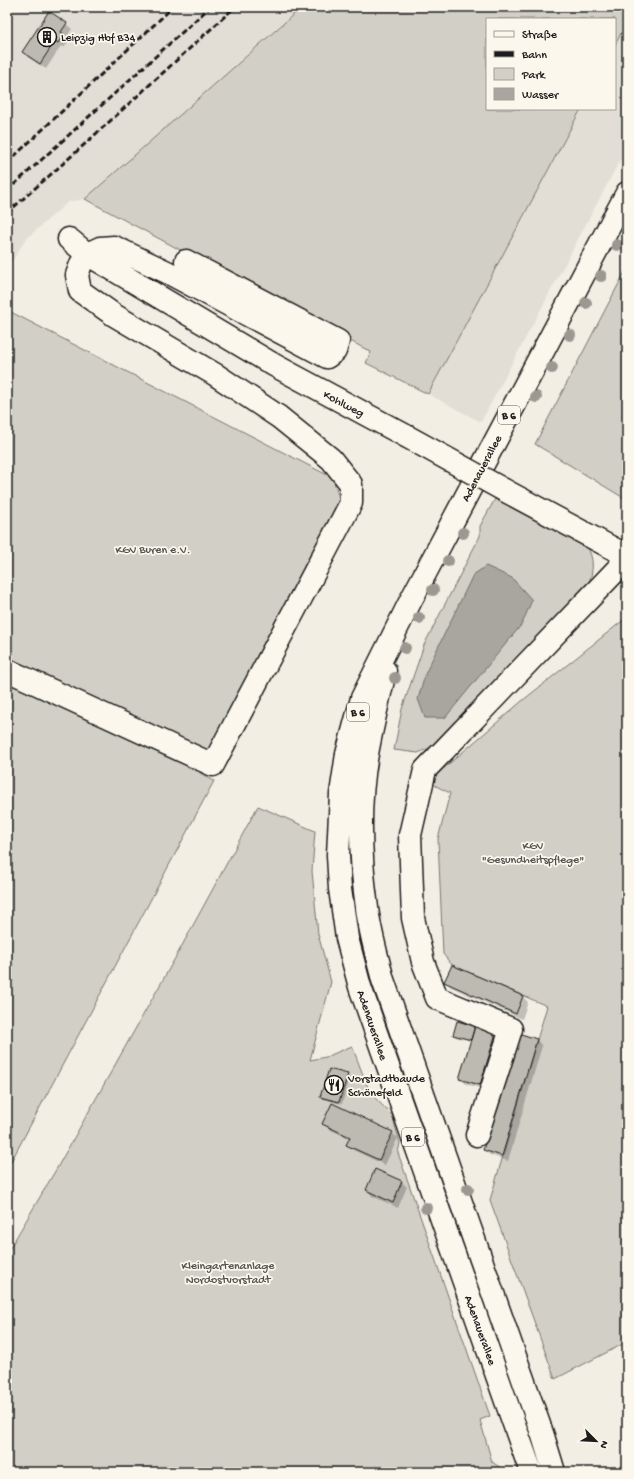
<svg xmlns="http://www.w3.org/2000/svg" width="634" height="1479" font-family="'Gochi Hand',sans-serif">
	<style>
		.built { fill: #e2ded5 }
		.green { fill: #d2cfc6; stroke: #777671 }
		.water { fill: #a9a6a0; stroke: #716f6b }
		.shadow { fill: #0003 }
		.building { fill: #bdbab1; stroke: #1c1c1c }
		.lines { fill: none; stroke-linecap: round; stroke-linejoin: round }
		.minor-casing { stroke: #1c1c1c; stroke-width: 25 }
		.major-casing { stroke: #1c1c1c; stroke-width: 25 }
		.minor { stroke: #fbf7ec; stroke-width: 22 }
		.major { stroke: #fbf7ec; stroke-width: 22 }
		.rail { stroke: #1c1c1c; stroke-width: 3; stroke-dasharray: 6 3; stroke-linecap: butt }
		.minor-bridge-casing { stroke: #1c1c1c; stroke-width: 25; stroke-linecap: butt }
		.minor-bridge { stroke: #fbf7ec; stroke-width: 22 }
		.tree { fill: #9b9892 }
		.labels { text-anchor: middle; stroke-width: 3.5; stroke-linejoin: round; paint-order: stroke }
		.shield { fill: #fbf7ec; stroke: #5f5e5a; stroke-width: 1 }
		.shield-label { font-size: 11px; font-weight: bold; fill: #1c1c1c }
		.poi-label { font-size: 12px; fill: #1c1c1c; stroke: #fbf7ec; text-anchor: start }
		.street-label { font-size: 12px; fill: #1c1c1c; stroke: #fbf7ec }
		.park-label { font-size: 12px; fill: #53524f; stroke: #fbf7ec }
	</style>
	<rect width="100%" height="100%" fill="#f2eee4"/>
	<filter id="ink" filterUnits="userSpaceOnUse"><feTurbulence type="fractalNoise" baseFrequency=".025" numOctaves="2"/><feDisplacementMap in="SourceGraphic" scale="8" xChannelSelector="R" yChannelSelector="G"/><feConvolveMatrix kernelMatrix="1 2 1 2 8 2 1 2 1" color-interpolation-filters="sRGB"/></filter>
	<g filter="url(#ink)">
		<!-- built -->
		<path class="built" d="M 7,7 L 302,7 L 85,199 L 68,202 L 25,240 L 7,270 Z
			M 627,22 L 627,147 L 481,422 L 428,394 L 581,109 L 615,109 L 615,45 Z"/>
		<!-- green -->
		<path class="green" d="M 302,7 L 627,7 L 627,22 L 615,45 L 615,19 L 487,19 L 487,109 L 581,109 L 428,394 L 366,363 L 371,352 L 85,199 Z
			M 627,268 L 627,500 L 535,444 Z
			M 7,310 L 333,478 L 341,505 L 200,773 L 214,781 L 7,1169 Z
			M 495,499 L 587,545 C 594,560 594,570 588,585 L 443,742 L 418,753 L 394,750 L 402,709 L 424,645 L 480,536 L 480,526 Z
			M 626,618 L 627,1342 L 555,1379 L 490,1200 L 547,1006 L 452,965 L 443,954 L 438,839 L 450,793 L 428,782 L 522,701 Z
			M 258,806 L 315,831 L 312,871 L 318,934 L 331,982 L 310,1060 L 326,1057 L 352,1046 L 370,1093 L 392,1115 L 400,1143 L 398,1153 L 490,1416 L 480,1420 L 492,1462 L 507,1472 L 7,1472 L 7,1253 L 57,1168 L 178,953 Z"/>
		<!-- water -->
		<path class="water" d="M 486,566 L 512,578 L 532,600 L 522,624 L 445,718 L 425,718 L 418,699 L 426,672 L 473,575 Z"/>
		<!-- shadow -->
		<path class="shadow" d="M 66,24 L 72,29 L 67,37 L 69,40 L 64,48 L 61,46 L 46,69 L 29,58 L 24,52 Z
			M 445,981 L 523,997 L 528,1002 L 522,1019 L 451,987 Z
			M 454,1034 L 495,1034 L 501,1039 L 486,1090 L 466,1084 L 460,1078 L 471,1041 L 456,1037 Z
			M 537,1040 L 542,1046 L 508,1161 L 490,1155 L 484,1150 Z
			M 347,1075 L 350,1078 L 342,1104 L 324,1099 L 321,1096 Z
			M 323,1123 L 392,1133 L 398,1138 L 385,1165 L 353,1150 L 348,1145 L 350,1139 L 329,1129 Z
			M 402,1182 L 407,1187 L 398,1208 L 372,1196 L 367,1190 Z"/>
		<!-- building -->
		<path class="building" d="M 49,11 L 67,23 L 61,32 L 64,34 L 58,43 L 55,41 L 40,64 L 22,52 Z
			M 452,965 L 523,996 L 516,1014 L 444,982 Z
			M 457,1021 L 475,1026 L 471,1040 L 453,1035 Z
			M 475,1026 L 496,1033 L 480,1085 L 459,1079 Z
			M 518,1033 L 537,1039 L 502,1156 L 483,1150 Z
			M 329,1069 L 348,1074 L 339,1102 L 320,1097 Z
			M 332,1103 L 393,1132 L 379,1160 L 346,1145 L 350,1137 L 322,1124 Z
			M 375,1169 L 402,1181 L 393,1203 L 366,1190 Z"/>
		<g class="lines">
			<!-- minor casing -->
			<g class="minor-casing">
				<path id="minor" d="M 69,239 L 87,254 L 274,365 L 406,436
					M 504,490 L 627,556
					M 7,670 L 213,765 L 351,503 L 351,484 L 331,459 L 279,417 L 216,375 L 114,315 L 80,291 L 77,275 L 81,264 L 87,254 L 100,248 L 114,247 L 167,272 L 327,357 L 335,351 L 338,341 L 186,261
					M 477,1135 L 511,1029 L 437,998 L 423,962 L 413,918 L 410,835 L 425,770 L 627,559"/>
			</g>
			<!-- major casing -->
			<g class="major-casing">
				<path id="major" d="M 385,671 C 379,698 372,726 367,754 C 358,804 360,858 367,908 C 370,933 377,956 383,980 L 543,1436 L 554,1472
					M 531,1472 L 360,987 L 347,938 L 340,889 L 338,855 L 341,794 L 347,754 L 362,698 L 411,600 L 627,193"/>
			</g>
			<!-- minor -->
			<use href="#minor" class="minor"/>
			<!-- major -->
			<use href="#major" class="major"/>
			<!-- rail -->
			<path class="rail" d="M 7,163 L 173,7
				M 7,191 L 210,7
				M 7,213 L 75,153 L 235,7"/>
			<!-- minor-bridge casing -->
			<g class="minor-bridge-casing">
				<path id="minor-bridge" d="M 406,436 L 504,490"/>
			</g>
			<!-- minor-bridge -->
			<use href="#minor-bridge" class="minor-bridge"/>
		</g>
		<!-- trees -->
		<g class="tree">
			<circle cx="617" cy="245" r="6"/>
			<circle cx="601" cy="276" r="6"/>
			<circle cx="586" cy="303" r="6"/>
			<circle cx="570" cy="335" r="6"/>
			<circle cx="552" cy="368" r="6"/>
			<circle cx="536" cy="397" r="6"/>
			<circle cx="463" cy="533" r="6"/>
			<circle cx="448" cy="561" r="6"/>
			<circle cx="433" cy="590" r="6"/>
			<circle cx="419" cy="618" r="6"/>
			<circle cx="405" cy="648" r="6"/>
			<circle cx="395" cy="678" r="6"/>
			<circle cx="468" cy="1189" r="6"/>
			<circle cx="426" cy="1208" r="6"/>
		</g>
	</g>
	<!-- icons -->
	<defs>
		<g id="building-ring" transform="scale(1)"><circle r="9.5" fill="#fbf7ec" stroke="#1c1c1c" stroke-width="1.5"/><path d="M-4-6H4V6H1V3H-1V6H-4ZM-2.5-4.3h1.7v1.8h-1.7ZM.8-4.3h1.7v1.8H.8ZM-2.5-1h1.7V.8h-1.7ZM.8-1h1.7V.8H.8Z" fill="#1c1c1c"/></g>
		<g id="restaurant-ring" transform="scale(1)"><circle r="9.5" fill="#fbf7ec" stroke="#1c1c1c" stroke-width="1.5"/><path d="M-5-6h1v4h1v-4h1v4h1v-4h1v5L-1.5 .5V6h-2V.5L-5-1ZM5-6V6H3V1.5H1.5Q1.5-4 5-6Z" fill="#1c1c1c"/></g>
	</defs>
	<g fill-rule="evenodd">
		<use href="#building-ring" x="47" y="37"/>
		<use href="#restaurant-ring" x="334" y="1085"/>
	</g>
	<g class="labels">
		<!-- shield labels -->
		<g class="shield">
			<rect x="498" y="406" width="22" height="18" rx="3"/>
			<rect x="347" y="703" width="22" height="18" rx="3"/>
			<rect x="402" y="1128" width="22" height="18" rx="3"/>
		</g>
		<g class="shield-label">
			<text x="509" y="419">B 6</text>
			<text x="358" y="716">B 6</text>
			<text x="413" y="1141">B 6</text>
		</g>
		<!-- poi labels -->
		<g class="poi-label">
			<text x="61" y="41">Leipzig Hbf B34</text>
			<text x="348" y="1082">Vorstadtbaude<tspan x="348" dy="14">Schönefeld</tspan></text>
		</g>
		<!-- street labels -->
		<g class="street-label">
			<text transform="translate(344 403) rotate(28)" y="4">Kohlweg</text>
			<text transform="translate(481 468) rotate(-62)" y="4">Adenauerallee</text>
			<text transform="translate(373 1025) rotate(71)" y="4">Adenauerallee</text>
			<text transform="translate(481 1330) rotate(70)" y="4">Adenauerallee</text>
		</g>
		<!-- park labels -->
		<g class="park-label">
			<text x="153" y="553">KGV Buren e.V.</text>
			<text x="533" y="849">KGV<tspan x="533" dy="14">"Gesundheitspflege"</tspan></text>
			<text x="228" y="1269">Kleingartenanlage<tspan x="228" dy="14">Nordostvorstadt</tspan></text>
		</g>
	</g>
	<!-- margin -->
	<rect width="634" height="1479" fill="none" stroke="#fbf7ec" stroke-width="24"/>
	<rect x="12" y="12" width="610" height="1455" fill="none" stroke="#1c1c1c" stroke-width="1.5" filter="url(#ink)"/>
	<!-- legend -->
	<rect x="486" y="18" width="130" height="92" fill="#fbf7ec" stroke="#a29f99"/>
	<rect x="494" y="31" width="20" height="6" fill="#fbf7ec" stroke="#a29f99"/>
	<text x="522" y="38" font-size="12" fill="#1c1c1c">Straße</text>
	<rect x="494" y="51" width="20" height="6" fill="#1c1c1c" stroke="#a29f99"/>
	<text x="522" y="58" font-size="12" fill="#1c1c1c">Bahn</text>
	<rect x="494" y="68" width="20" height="12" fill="#d2cfc6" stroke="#a29f99"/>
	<text x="522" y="78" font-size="12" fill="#1c1c1c">Park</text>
	<rect x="494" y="88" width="20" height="12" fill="#a9a6a0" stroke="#a29f99"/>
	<text x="522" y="98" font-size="12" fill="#1c1c1c">Wasser</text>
	<!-- north arrow -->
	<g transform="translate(596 1441) rotate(114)" stroke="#fbf7ec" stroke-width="3" paint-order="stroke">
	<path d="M0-3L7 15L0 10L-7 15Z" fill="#1c1c1c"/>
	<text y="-6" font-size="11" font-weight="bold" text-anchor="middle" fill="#1c1c1c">N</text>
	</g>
</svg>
